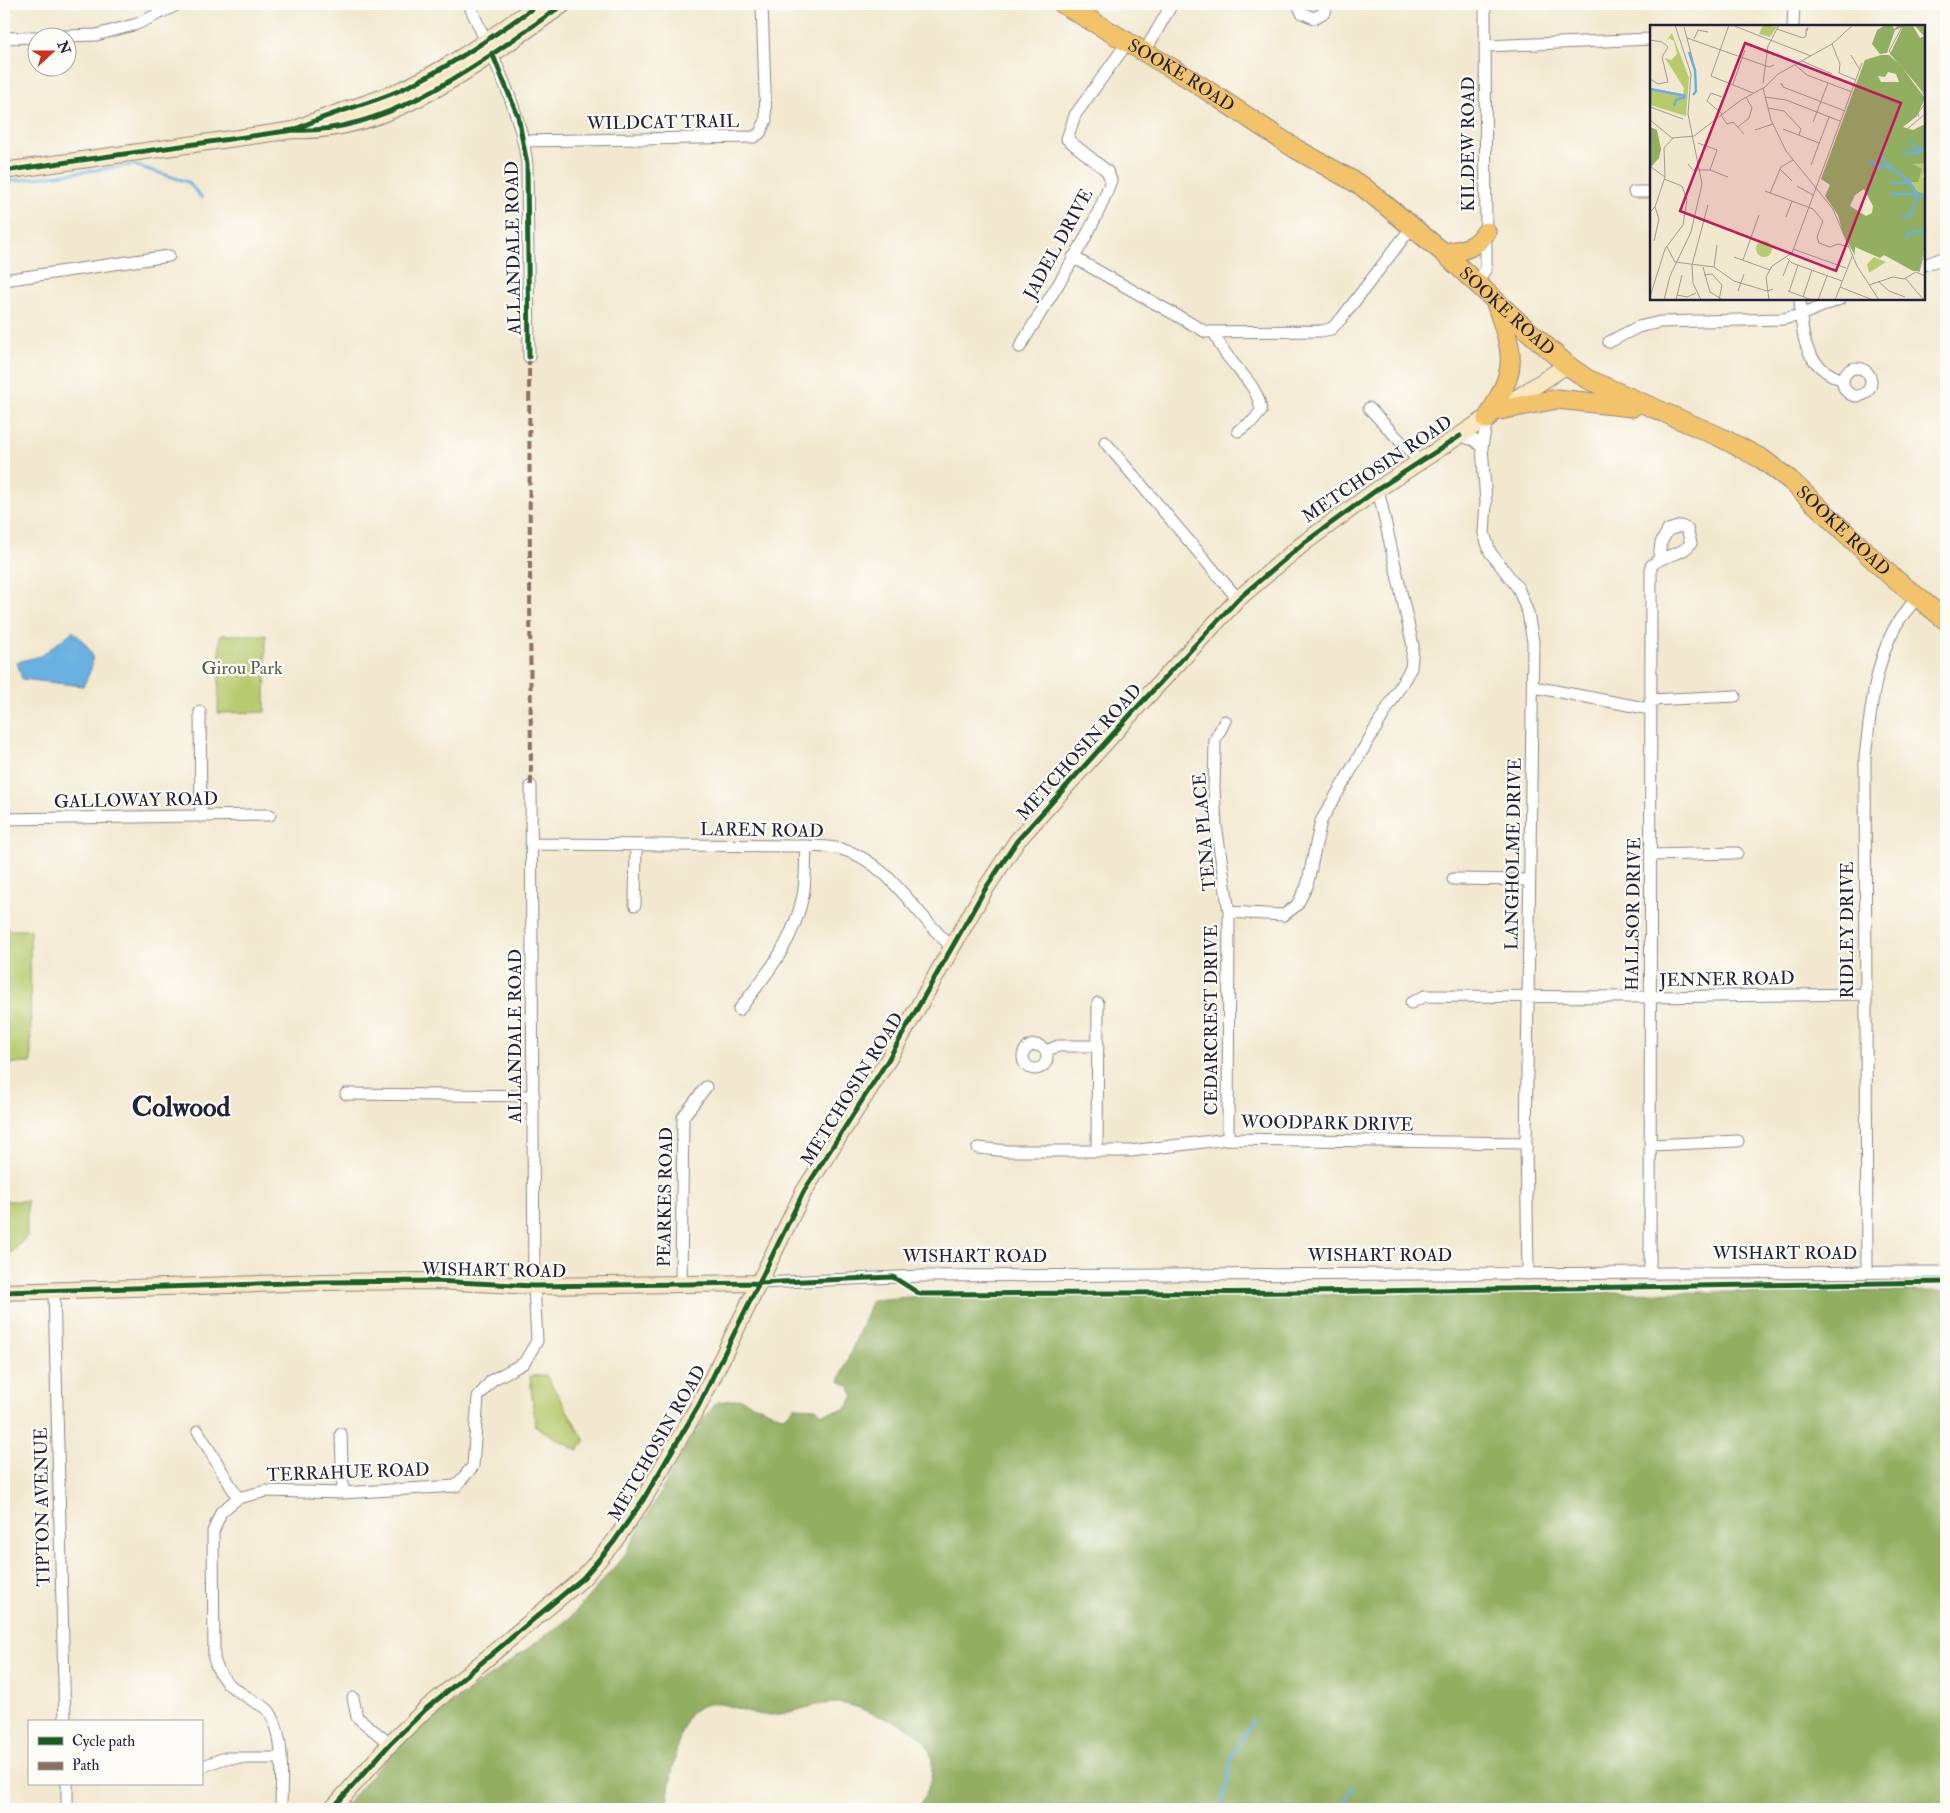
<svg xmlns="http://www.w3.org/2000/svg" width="1950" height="1813" font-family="'IM FELL Double Pica',serif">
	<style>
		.green { fill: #b8ca6e; stroke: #6d7654 }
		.forest { fill: #92ae61; stroke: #5a684e }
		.water { fill: #69b0e0; stroke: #46698e }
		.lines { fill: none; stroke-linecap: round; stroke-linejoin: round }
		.stream { stroke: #69b0e0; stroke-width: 3 }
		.street-casing { stroke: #8a8585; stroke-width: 13 }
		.secondary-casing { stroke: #8a8585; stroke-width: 18 }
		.primary-casing { stroke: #8a8585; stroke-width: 21 }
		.street { stroke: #fff; stroke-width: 11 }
		.secondary { stroke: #fae7c3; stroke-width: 16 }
		.primary { stroke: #f2c36a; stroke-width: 19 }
		.quiet { stroke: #8d6e63; stroke-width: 4; stroke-dasharray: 8 4; stroke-linecap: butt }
		.cycleway-casing { stroke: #fdfcf7; stroke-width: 8 }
		.cycleway { stroke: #1b5e20; stroke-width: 5 }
		.labels { text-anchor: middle; stroke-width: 4.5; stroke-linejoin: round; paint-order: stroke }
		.street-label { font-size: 18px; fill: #22223b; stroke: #fdfcf7 }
		.park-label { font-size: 18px; fill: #565d4d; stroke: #fdfcf7 }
		.town-label { font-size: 28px; font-weight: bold; fill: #22223b; stroke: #fdfcf7 }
		.inset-river { fill: none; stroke: #69b0e0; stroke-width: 2.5 }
		.inset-road { fill: none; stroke: #9f9994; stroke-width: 1 }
		.view { fill: #c2185b; fill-opacity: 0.15; stroke: #c2185b; stroke-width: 2.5 }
		.inset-edge { fill: none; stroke: #22223b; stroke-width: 2.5 }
	</style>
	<rect width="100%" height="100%" fill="#fdfcf7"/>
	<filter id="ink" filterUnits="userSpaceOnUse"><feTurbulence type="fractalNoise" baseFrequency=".02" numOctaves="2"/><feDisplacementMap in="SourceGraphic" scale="10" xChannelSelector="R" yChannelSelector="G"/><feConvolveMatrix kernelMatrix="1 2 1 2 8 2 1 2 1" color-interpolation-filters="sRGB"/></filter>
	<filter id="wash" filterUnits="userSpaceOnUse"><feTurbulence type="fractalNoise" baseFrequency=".0096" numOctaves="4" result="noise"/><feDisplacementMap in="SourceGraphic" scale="20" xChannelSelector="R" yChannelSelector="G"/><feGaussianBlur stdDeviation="1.12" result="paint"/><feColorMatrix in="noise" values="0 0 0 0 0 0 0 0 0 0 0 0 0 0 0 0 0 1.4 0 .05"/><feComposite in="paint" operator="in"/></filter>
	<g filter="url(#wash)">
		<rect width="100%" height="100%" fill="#f2e8cf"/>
		<!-- green -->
		<path class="green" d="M 220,635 L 266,635 L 265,712 L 218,713 Z
			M 4,930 L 30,930 L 31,1063 L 4,1063 Z
			M 4,1201 L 27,1201 L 27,1236 L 12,1252 L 4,1252 Z
			M 546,1375 L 585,1441 L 578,1451 L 535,1426 L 530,1376 Z"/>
		<!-- forest -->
		<path class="forest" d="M 1946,1291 L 1946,1809 L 918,1809 C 933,1784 942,1752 914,1731 C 904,1724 891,1721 879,1716 C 864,1710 849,1702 832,1703 C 809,1704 787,1716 765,1715 C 738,1713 713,1691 690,1714 C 678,1725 669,1791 666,1809 L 342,1809 L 404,1738 L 570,1618 L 624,1556 L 697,1428 L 717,1402 L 741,1399 L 781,1416 L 788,1414 L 794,1407 L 816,1408 L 822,1414 L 846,1409 L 854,1396 L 849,1386 L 839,1381 L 872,1300 L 922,1296 Z"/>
		<!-- water -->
		<path class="water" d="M 73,631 C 95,653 98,658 83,686 L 22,679 L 17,662 L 41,656 Z"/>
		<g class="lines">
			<!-- stream -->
			<path class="stream" d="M 4,182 L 134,165 L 188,182 L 202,198
				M 1221,1809 L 1233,1754 L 1253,1720
				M 1342,1809 L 1353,1787"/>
		</g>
	</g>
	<g filter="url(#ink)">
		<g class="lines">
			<!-- street casing -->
			<g class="street-casing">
				<path id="street" d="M 469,4 C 492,57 520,106 527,164 L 529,357
					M 1298,4 L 1302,13 L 1314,18 L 1325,12 L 1327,4
					M 1793,26 L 1794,4
					M 4,38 L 96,35 L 137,24 L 179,4
					M 1486,46 L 1651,39
					M 1145,51 L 1172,4
					M 524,141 L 754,137 L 760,133 L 766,120 L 762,4
					M 1634,192 L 1651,192
					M 1073,257 L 1206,332 L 1321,331 L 1331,329 L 1341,319 L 1411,228
					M 1924,265 L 1946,257
					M 4,280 L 169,256
					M 1478,283 L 1486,268 L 1485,4
					M 1800,299 C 1802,336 1803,366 1843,380
					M 1215,332 C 1223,363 1258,379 1261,411 L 1253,421 L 1238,431
					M 1609,342 L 1638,327 L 1660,322 L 1783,319 L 1801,315 L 1840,299
					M 1020,347 C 1050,295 1092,237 1111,180 L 1107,171 L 1067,139 L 1075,115 L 1128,42
					M1843 382a14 14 0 1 1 28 0a14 14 0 1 1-28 0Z
					M 1369,408 L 1420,462
					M 1487,419 L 1482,447 L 1486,502 L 1484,533 L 1490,552 L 1518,588 L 1528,613 L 1533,642 L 1526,1143 L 1528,1274
					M 1460,436 L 1474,440 L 1482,447
					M 1105,442 L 1238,599
					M 1534,687 L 1650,709
					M 1650,700 L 1735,696
					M 200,712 L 201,817
					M 1225,721 L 1215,740 L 1214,788 L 1216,825 L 1229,912 L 1228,1139
					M 4,819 L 270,815
					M 531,844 L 806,846 C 817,847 830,846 841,849 C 890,862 916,916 952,947
					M 1652,855 L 1737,853
					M 1453,879 L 1529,880
					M 635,905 L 636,847
					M 1229,912 L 1284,915 L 1297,905 L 1307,886 L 1321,821 L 1411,668 L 1413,646 L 1378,489
					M 1411,1003 L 1425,996 L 1650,997 L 1865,994
					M 739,1010 C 769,971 792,945 803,896 C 806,881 805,862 806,846
					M1023 1057a12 12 0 1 1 24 0a12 12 0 1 1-24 0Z
					M 1046,1051 L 1058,1046 L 1098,1046
					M 346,1094 L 534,1096
					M 1651,1145 L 1738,1141
					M 978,1148 L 1008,1151 L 1131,1151 L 1228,1139 L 1526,1143
					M 1097,1151 L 1098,1003
					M 1867,1272 L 1865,758 C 1870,715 1875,656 1900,619 C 1905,612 1911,605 1917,598
					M 1650,1273 L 1651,566 C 1663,553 1681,557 1691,543 L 1687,529 L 1681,526 L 1668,530 L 1661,543 L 1659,558
					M 759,1283 L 920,1276 L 1946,1272
					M 681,1284 L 683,1117 L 706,1087
					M 54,1291 L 65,1722
					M 198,1431 L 238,1498
					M 341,1434 L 343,1493
					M 353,1698 L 357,1717 L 390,1744
					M 203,1766 L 225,1758 L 281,1758
					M 67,1784 L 67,1809
					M 281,1809 C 281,1782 286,1733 268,1710 C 265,1707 259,1704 255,1702 C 233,1688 222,1684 214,1659 L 213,1532 L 221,1512 L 238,1498 L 266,1491 L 343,1493 L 456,1486 L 473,1466 L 478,1397 L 492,1380 L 524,1363 L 537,1341 L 534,1286 L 531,786"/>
			</g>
			<!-- secondary casing -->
			<g class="secondary-casing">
				<path id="secondary" d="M 296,129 C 328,114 363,106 396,92 C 448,70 493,36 539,4
					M 4,171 L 294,130 C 390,135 489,56 564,4
					M 4,1292 L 322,1282 L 434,1281 L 534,1286 L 759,1283
					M 332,1809 L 390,1744 L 426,1709 L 583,1578 L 613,1543 L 643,1500 L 699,1405 L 804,1191 L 888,1060 L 984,891 L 1017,841 L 1140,704 L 1238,599 L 1273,569 L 1304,543 L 1378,489 L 1567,365"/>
			</g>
			<!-- primary casing -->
			<g class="primary-casing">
				<g id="primary">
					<path id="s1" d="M 1063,4 L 1190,79 L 1296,149 L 1362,186 L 1444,253 L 1525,328 L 1567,365 L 1587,379 L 1720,437 L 1762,459 L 1790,480 L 1891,576 L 1946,620"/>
					<path d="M 1444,253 C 1462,250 1476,249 1486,232"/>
					<path d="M 1500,410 L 1557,399 L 1632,407"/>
					<path d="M 1487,419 C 1518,366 1515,359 1496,303"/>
				</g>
			</g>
			<!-- street -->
			<use href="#street" class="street"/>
			<!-- secondary -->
			<use href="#secondary" class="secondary"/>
			<!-- primary -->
			<use href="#primary" class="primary"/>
			<!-- quiet -->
			<path class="quiet" d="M 529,357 L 531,786"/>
			<!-- cycleway casing -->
			<g class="cycleway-casing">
				<path id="cycleway" d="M 492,53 L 518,116 L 527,164 L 529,357
					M 296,129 C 328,113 363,106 396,92 C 448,69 493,36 539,4
					M 4,171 L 294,130 C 390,135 489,56 564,4
					M 4,1292 L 322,1282 L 434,1281 L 534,1286 L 759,1283 L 893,1277 L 920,1294 L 1307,1292 L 1946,1282
					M 332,1809 L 390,1744 L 426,1709 L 583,1578 L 613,1543 L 643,1500 L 699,1405 L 804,1191 L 888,1060 L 984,891 L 1017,841 L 1132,713 L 1238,599 L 1304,543 L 1378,489 L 1460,436"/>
			</g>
			<!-- cycleway -->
			<use href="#cycleway" class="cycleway"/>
		</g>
	</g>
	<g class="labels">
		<!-- street labels -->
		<g class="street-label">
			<text dy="6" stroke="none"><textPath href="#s1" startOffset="138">SOOKE ROAD</textPath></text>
			<text transform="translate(663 122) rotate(-1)" y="6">WILDCAT TRAIL</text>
			<text transform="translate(1468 144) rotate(-90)" y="6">KILDEW ROAD</text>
			<text transform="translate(1058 244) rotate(-61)" y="6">JADEL DRIVE</text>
			<text transform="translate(513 248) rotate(-91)" y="6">ALLANDALE ROAD</text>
			<text dy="6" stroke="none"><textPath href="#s1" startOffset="542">SOOKE ROAD</textPath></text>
			<text transform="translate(1377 469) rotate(-34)" y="6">METCHOSIN ROAD</text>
			<text dy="6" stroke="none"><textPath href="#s1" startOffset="948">SOOKE ROAD</textPath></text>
			<text transform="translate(1079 752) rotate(-48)" y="6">METCHOSIN ROAD</text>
			<text transform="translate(136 800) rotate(-1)" y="6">GALLOWAY ROAD</text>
			<text transform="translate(762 830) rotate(1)" y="6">LAREN ROAD</text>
			<text transform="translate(1204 832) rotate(-95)" y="6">TENA PLACE</text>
			<text transform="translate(1513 854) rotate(-89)" y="6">LANGHOLME DRIVE</text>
			<text transform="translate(1633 914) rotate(-89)" y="6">HALLSOR DRIVE</text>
			<text transform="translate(1847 930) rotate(-90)" y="6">RIDLEY DRIVE</text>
			<text transform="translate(1727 979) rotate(-1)" y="6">JENNER ROAD</text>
			<text transform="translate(1211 1020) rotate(-90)" y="6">CEDARCREST DRIVE</text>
			<text transform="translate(515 1036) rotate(-90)" y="6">ALLANDALE ROAD</text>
			<text transform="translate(852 1089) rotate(-58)" y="6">METCHOSIN ROAD</text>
			<text transform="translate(1327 1123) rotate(1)" y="6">WOODPARK DRIVE</text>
			<text transform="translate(665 1197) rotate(-89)" y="6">PEARKES ROAD</text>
			<text x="1785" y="1259">WISHART ROAD</text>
			<text x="1380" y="1261">WISHART ROAD</text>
			<text x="975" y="1262">WISHART ROAD</text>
			<text transform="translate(494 1270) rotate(1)" y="6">WISHART ROAD</text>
			<text transform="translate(657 1443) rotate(-60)" y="6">METCHOSIN ROAD</text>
			<text transform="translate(348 1472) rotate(-2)" y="6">TERRAHUE ROAD</text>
			<text transform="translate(42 1507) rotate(-91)" y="6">TIPTON AVENUE</text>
		</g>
		<!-- park labels -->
		<g class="park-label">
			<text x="242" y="674">Girou Park</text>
		</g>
		<!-- town labels -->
		<g class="town-label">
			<text x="181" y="1116">Colwood</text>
		</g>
	</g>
	<!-- overview -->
	<g transform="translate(1650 25)">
		<rect width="275" height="275" fill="#f2e8cf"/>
		<path d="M 113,0 L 127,2 L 120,12 L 109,9 ZM 22,8 L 39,53 L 36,91 L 0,80 L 0,63 L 33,69 L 34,63 L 15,33 L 21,35 L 27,29 L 24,16 L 19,13 L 15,17 ZM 274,134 L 275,134 L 275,144 L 272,153 L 275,152 L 275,169 L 267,166 L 261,157 L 268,144 L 263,139 L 274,137 ZM106 224a8 8 0 1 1 16 0a8 8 0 1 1-16 0ZM 224,232 L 236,237 L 219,248 L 217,239 Z" fill="#b8ca6e"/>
		<path d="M 236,0 L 242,0 L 244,4 L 249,0 L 258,0 L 245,5 L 237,28 L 230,29 L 222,19 L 227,5 ZM 263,1 L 270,13 L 274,11 L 265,1 L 273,1 L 275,5 L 275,69 L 240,29 L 253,2 ZM 231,30 L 239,30 L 250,40 L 275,73 L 267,91 L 253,102 L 263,105 L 275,99 L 274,138 L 263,139 L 272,144 L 268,157 L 261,157 L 267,166 L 275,169 L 275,222 L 269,246 L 263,246 L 234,230 L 230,233 L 205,222 L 205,230 L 193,209 L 188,190 L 175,171 L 180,160 L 171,154 L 215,35 ZM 238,47 L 246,49 L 249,57 L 231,57 L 228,51 L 235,52 ZM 214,164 L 223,181 L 222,188 L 216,191 L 200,181 L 205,170 ZM 0,102 L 7,105 L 11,124 L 9,133 L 1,142 Z" fill="#92ae61" fill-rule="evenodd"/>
		<path class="inset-river" d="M 39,27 L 45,45 L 46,66 L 43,70M 0,64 L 36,71M 24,81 L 26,75 L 35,72M 260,115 L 266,124 L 275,125M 253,125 L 260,129 L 271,126M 229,128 L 235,138 L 258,155 L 267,170 L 275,171M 220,135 L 227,141 L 239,143M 240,157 L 258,158M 241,169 L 267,169M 252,193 L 261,190 L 267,170M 256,213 L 260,207 L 275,206"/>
		<path class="inset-road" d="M 79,0 L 61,51 L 103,68M 82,0 L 161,31M 267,0 L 252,2 L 239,26 L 251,35 L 275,71M 34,2 L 43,36M 127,4 L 153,13 L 156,11 L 156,4 L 158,3 L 157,6M 37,13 L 119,42 L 124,40M 44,14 L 48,5 L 58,7M 0,15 L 12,17 L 18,22 L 12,32M 182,19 L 190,39 L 189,48 L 206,55M 201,30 L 210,45M 152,36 L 182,49M 145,40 L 157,50 L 202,67M 0,54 L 8,59 L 18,57 L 12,32M 113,58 L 118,21 L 129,0M 83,59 L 95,25M 133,61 L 131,58 L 133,62 L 195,86M 113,63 L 121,95 L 136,126 L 183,184 L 207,241 L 229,275M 115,72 L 136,75 L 190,96M 0,82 L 33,94M 118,83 L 134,86 L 151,104 L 149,110M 72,89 L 57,76 L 61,68 L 72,72M 71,90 L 77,99 L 83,97 L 94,109M 269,92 L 268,88 L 275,79M 0,95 L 22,113 L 44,111 L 91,75 L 115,62 L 128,49 L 182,19 L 203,0M 163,97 L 178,58M 88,102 L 99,93 L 102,83 L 96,72M 133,104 L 169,118M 105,105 L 123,99M 256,105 L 275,89M 48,118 L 67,125 L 60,145M 38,139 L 43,145 L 60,145 L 78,152M 161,140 L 179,92M 1,142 L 15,152M 130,144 L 142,156M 147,161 L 163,170M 115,166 L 163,184 L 173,196 L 167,212 L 169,218 L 180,222 L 188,219 L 199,222M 120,168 L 131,142 L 143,135M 0,187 L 5,182 L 15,152 L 14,123 L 23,113M 136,192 L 142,176M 4,216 L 9,194 L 5,182M 17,222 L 25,237 L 64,242 L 84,256 L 117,266 L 123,264M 143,224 L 196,243M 84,232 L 120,245M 137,233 L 142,238 L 192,256M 93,235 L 109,190M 53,242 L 60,267 L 73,275M 64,242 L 67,220M 269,247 L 275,225M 54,250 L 62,249 L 72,260 L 69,275M 133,251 L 139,236M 255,253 L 274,275M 228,256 L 239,266 L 255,272M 219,260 L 243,252 L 254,254 L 266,247 L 275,251M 190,262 L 223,275M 88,266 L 94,249M 138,266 L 162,275M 139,267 L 148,240M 27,270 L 37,272 L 46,268M 0,272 L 15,224 L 33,200 L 37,175 L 32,161 L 14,154M 153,272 L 162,245M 14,275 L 20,251 L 41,207 L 52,159 L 38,89 L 41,49 L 25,0M 26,275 L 32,250M 51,275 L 43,258 L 42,240 L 58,180M 119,275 L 116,252 L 122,241 L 142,228 L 212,38M 168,275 L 177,251M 185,275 L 203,229"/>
		<path class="view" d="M 95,18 L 251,78 L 186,246 L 30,186 Z"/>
		<rect width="275" height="275" class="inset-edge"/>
	</g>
	<!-- margin -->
	<rect width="1950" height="1813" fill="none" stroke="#fdfcf7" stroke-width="20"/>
	<!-- legend -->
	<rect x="28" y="1720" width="175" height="65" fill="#fdfcf7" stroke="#a5a5ac"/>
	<rect x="38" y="1737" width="25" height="8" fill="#1b5e20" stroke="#a5a5ac"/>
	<text x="72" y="1746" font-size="15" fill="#22223b">Cycle path</text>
	<rect x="38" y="1762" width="25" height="8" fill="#8d6e63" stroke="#a5a5ac"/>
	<text x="72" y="1770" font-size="15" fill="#22223b">Path</text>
	<!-- north arrow -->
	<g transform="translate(52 52) rotate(69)"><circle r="24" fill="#fdfcf7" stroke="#a5a5ac"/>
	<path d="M0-4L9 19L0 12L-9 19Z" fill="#c8321e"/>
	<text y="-8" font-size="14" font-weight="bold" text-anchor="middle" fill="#22223b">N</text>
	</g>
</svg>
